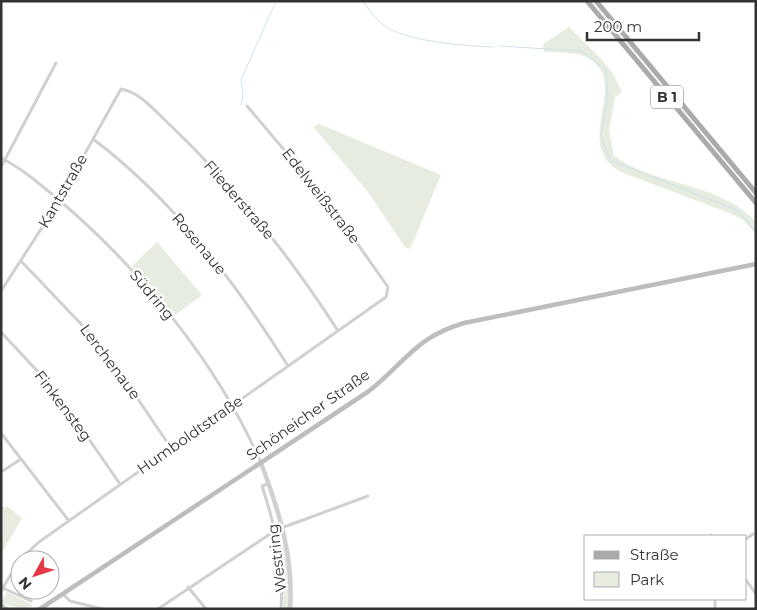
<svg xmlns="http://www.w3.org/2000/svg" width="757" height="610" font-family="Montserrat,sans-serif">
	<style>
		.green { fill: #e6ecdf }
		.lines { fill: none; stroke-linecap: round; stroke-linejoin: round }
		.stream { stroke: #cfe2ee; stroke-width: 1 }
		.minor { stroke: #d0d0d0; stroke-width: 3 }
		.tertiary { stroke: #d0d0d0; stroke-width: 4.5 }
		.secondary { stroke: #bdbdbd; stroke-width: 4.5 }
		.primary { stroke: #ababab; stroke-width: 5 }
		.labels { text-anchor: middle; stroke-width: 5; stroke-linejoin: round; paint-order: stroke }
		.shield { fill: #fff; stroke: #707070; stroke-width: 1 }
		.shield-label { font-size: 14px; font-weight: bold; fill: #333 }
		.street-label { font-size: 15px; fill: #333; stroke: #fff }
	</style>
	<rect width="100%" height="100%" fill="#fff"/>
	<!-- green -->
	<path class="green" d="M 569,27 L 601,59 L 612,72 L 622,92 L 615,97 L 609,130 L 614,156 C 655,186 722,183 756,222 L 756,234 L 743,220 L 732,214 L 621,172 C 569,144 634,81 586,57 C 574,51 557,53 544,52 L 543,44 Z
		M 319,124 L 441,175 L 410,249 L 405,247 L 368,192 L 315,129 L 314,127 Z
		M 157,242 L 202,295 L 174,316 L 132,266 Z
		M 1,505 L 5,508 L 7,506 L 22,518 L 1,554 Z
		M 284,541 L 290,580 L 288,609 L 283,609 L 284,575 L 280,543 Z
		M 7,592 L 33,605 C 23,610 12,607 1,602 Z"/>
	<g class="lines">
		<!-- stream -->
		<path class="stream" d="M 363,1 C 370,12 378,23 390,29 C 414,42 466,46 494,47
			M 499,46 L 581,51 L 606,70 L 608,96 L 601,136 L 610,160 L 739,211 L 756,233
			M 241,105 L 243,96 L 241,80 L 276,1"/>
		<!-- minor -->
		<path class="minor" d="M 93,139 C 173,199 235,282 288,366
			M 1,158 C 23,169 41,185 59,200 C 141,270 218,364 261,463
			M 1,167 L 56,63
			M 21,261 L 102,346 L 171,448
			M 1,291 L 54,209 L 121,89 C 140,92 156,112 170,125 C 234,186 290,256 338,331
			M 1,332 L 55,390 L 120,484
			M 1,433 L 69,521
			M 1,472 L 21,459
			M 268,484 L 262,486 C 276,529 284,563 281,609
			M 711,535 L 712,536
			M 746,539 L 753,534
			M 746,580 L 756,594
			M 188,587 L 206,609
			M 3,588 L 31,601
			M 1,591 L 20,559 L 39,542 L 386,297 L 388,287 L 328,202 L 247,106
			M 63,594 L 70,601 L 102,609
			M 1,604 L 7,609
			M 158,609 L 276,530 L 368,496
			M 715,609 L 715,599"/>
		<!-- tertiary -->
		<path class="tertiary" d="M 261,463 C 279,511 294,557 290,609"/>
		<!-- secondary -->
		<path class="secondary" d="M 40,609 L 369,391 C 406,362 414,338 464,323 L 756,264"/>
		<!-- primary -->
		<path class="primary" d="M 587,1 L 756,203
			M 596,1 L 756,193"/>
	</g>
	<g class="labels">
		<!-- shield labels -->
		<rect class="shield" x="651" y="85.5" width="32" height="23" rx="4"/>
		<g class="shield-label">
			<text x="667" y="102">B 1</text>
		</g>
		<!-- street labels -->
		<g class="street-label">
			<text transform="translate(63 191) rotate(-60)" y="5">Kantstraße</text>
			<text transform="translate(321 196) rotate(52)" y="5">Edelweißstraße</text>
			<text transform="translate(239 200) rotate(49)" y="5">Fliederstraße</text>
			<text transform="translate(199 244) rotate(50)" y="5">Rosenaue</text>
			<text transform="translate(152 295) rotate(50)" y="5">Südring</text>
			<text transform="translate(110 362) rotate(53)" y="5">Lerchenaue</text>
			<text transform="translate(63 406) rotate(53)" y="5">Finkensteg</text>
			<text transform="translate(308 415) rotate(-35)" y="5">Schöneicher Straße</text>
			<text transform="translate(190 435) rotate(-35)" y="5">Humboldtstraße</text>
			<text transform="translate(277 558) rotate(-97)" y="5">Westring</text>
		</g>
	</g>
	<!-- border -->
	<rect width="757" height="610" fill="none" stroke="#333333" stroke-width="5"/>
	<!-- legend -->
	<rect x="584" y="535" width="162" height="65" fill="#ffffff" stroke="#adadad"/>
	<rect x="594" y="551" width="25" height="8" fill="#ababab" stroke="#adadad"/>
	<text x="630" y="560" font-size="15" fill="#333333">Straße</text>
	<rect x="594" y="572" width="25" height="15" fill="#e6ecdf" stroke="#adadad"/>
	<text x="630" y="585" font-size="15" fill="#333333">Park</text>
	<!-- north arrow -->
	<g transform="translate(35 575) rotate(230)"><circle r="24" fill="#ffffff" stroke="#adadad"/>
	<path d="M0-4L9 19L0 12L-9 19Z" fill="#e63946"/>
	<text y="-8" font-size="14" font-weight="bold" text-anchor="middle" fill="#333333">N</text>
	</g>
	<!-- scale -->
	<path d="M587 32v8h112v-8" fill="none" stroke="#333333" stroke-width="2.5"/>
	<text x="594" y="32" font-size="15" fill="#333333" stroke="#ffffff" stroke-width="4" paint-order="stroke">200 m</text>
</svg>
